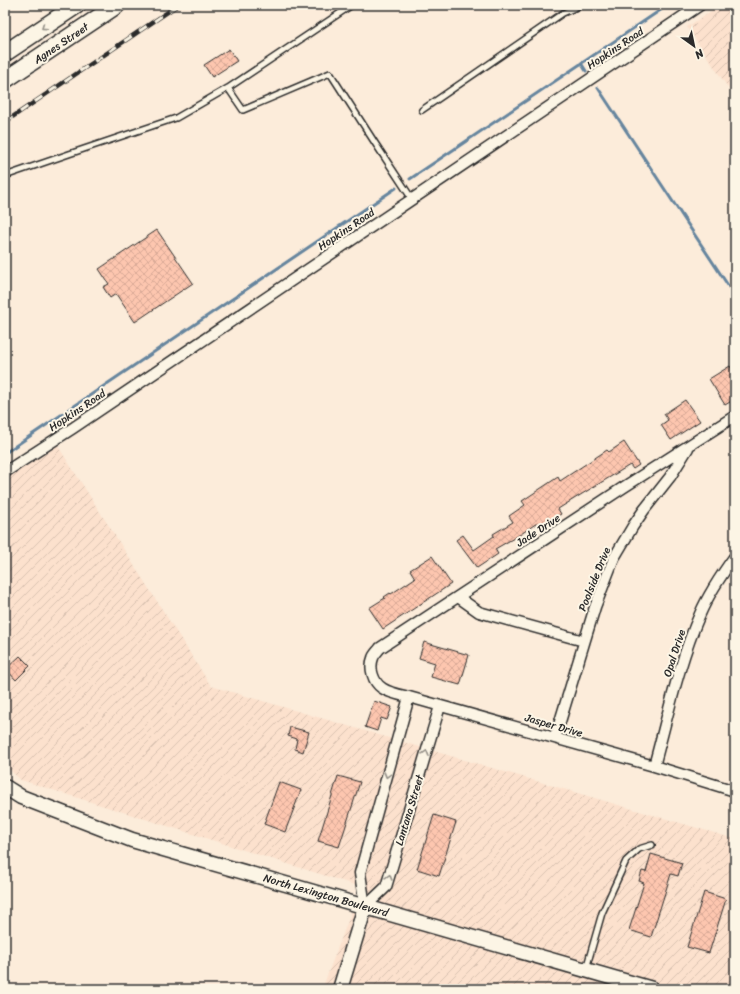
<svg xmlns="http://www.w3.org/2000/svg" width="740" height="994" font-family="Sriracha,sans-serif">
	<style>
		.industrial { fill: url(#industrial-furrows) }
		.lines { fill: none; stroke-linecap: round; stroke-linejoin: round }
		.stream { stroke: #66859e; stroke-width: 3 }
		.building { fill: url(#building-cross-hatch); stroke: #2b2b2b }
		.lane-casing { stroke: #2b2b2b; stroke-width: 8 }
		.street-casing { stroke: #2b2b2b; stroke-width: 13 }
		.secondary-casing { stroke: #2b2b2b; stroke-width: 17 }
		.primary-casing { stroke: #2b2b2b; stroke-width: 19 }
		.lane { stroke: #fcf5e5; stroke-width: 5 }
		.street { stroke: #fcf5e5; stroke-width: 10 }
		.secondary { stroke: #fcf5e5; stroke-width: 14 }
		.primary { stroke: #fcf5e5; stroke-width: 16 }
		.rail-casing { stroke: #2b2b2b; stroke-width: 4.5 }
		.rail { stroke: #fcf5e5; stroke-width: 3; stroke-dasharray: 9; stroke-linecap: butt }
		.oneway { stroke: #949088 }
		.labels { text-anchor: middle; stroke-width: 4; stroke-linejoin: round; paint-order: stroke }
		.street-label { font-size: 11px; fill: #2b2b2b; stroke: #fcf5e5 }
	</style>
	<defs>
		<pattern id="industrial-furrows" width="10" height="10" patternUnits="userSpaceOnUse"><rect width="10" height="10" fill="#fce1cd"/><path d="M-1 1l2-2M0 10L10 0M9 11l2-2" fill="none" stroke="#d8c1b0"/></pattern>
		<pattern id="building-cross-hatch" width="8" height="8" patternUnits="userSpaceOnUse"><rect width="8" height="8" fill="#fdc6af"/><path d="M0 0l8 8M0 8l8-8" fill="none" stroke="#d9aa97"/></pattern>
	</defs>
	<rect width="100%" height="100%" fill="#fcecda"/>
	<filter id="ink" filterUnits="userSpaceOnUse"><feTurbulence type="fractalNoise" baseFrequency=".025" numOctaves="2"/><feDisplacementMap in="SourceGraphic" scale="8" xChannelSelector="R" yChannelSelector="G"/><feConvolveMatrix kernelMatrix="1 2 1 2 8 2 1 2 1" color-interpolation-filters="sRGB"/></filter>
	<g filter="url(#ink)">
		<!-- industrial -->
		<path class="industrial" d="M 720,5 L 735,5 L 735,98 L 687,27 Z
			M 56,443 L 211,686 L 735,839 L 735,989 L 322,989 L 361,887 L 21,780 L 5,766 L 5,479 Z"/>
		<g class="lines">
			<!-- stream -->
			<path class="stream" d="M 581,63 L 586,71
				M 598,88 L 735,296
				M 410,179 L 668,5
				M 5,453 L 396,188"/>
		</g>
		<!-- building -->
		<path class="building" d="M 229,49 L 237,61 L 212,77 L 204,65 Z
			M 157,230 L 193,283 L 135,322 L 116,294 L 110,298 L 103,287 L 109,284 L 99,269 Z
			M 730,366 L 735,374 L 735,399 L 725,405 L 709,379 Z
			M 685,400 L 700,421 L 671,440 L 661,425 L 668,420 L 664,414 Z
			M 624,442 L 639,465 L 633,469 L 630,465 L 582,494 L 558,509 L 561,514 L 555,518 L 555,517 L 540,527 L 537,523 L 521,534 L 495,549 L 498,554 L 477,568 L 456,540 L 463,535 L 474,550 L 494,536 L 493,534 L 513,522 L 509,516 L 525,505 L 522,501 L 558,477 L 560,481 L 607,450 L 609,452 Z
			M 432,556 L 451,584 L 383,629 L 369,608 L 385,598 L 384,597 L 390,593 L 391,594 L 415,578 L 410,570 Z
			M 424,642 L 469,655 L 460,685 L 431,677 L 435,663 L 419,658 Z
			M 20,656 L 30,666 L 16,680 L 6,669 Z
			M 374,701 L 392,707 L 387,720 L 381,718 L 377,731 L 365,727 Z
			M 290,727 L 309,732 L 303,752 L 295,749 L 297,739 L 288,736 Z
			M 338,776 L 360,782 L 339,847 L 318,841 Z
			M 279,782 L 301,790 L 285,832 L 264,824 Z
			M 434,815 L 456,822 L 439,876 L 417,869 Z
			M 651,854 L 682,863 L 678,876 L 671,874 L 651,937 L 629,930 L 644,883 L 639,881 L 642,871 L 646,872 Z
			M 704,892 L 726,899 L 709,953 L 687,947 Z"/>
		<g class="lines">
			<!-- lane casing -->
			<g class="lane-casing">
				<path id="lane" d="M 228,88 L 243,110 L 330,73 L 375,143 L 412,199
					M 422,110 L 563,13 L 581,5
					M 5,176 L 69,154 L 176,118 L 228,88 L 352,5
					M 586,969 L 602,913 L 626,861 L 639,849 L 652,845"/>
			</g>
			<!-- street casing -->
			<g class="street-casing">
				<path id="street" d="M 735,416 L 624,487 L 380,648 C 378,651 374,654 373,658 C 369,668 373,682 382,688 C 389,693 400,695 409,697 L 654,766 L 735,791
					M 5,472 L 73,428 L 700,5
					M 458,597 L 479,612 L 584,641
					M 555,738 L 595,607 L 614,558 L 633,526 L 644,510 L 670,477 L 688,448
					M 654,766 C 668,715 679,662 700,614 C 709,593 722,574 735,556
					M 365,907 L 386,887 L 440,706
					M 365,907 L 360,873 L 409,697"/>
			</g>
			<!-- secondary casing -->
			<g class="secondary-casing">
				<path id="secondary" d="M 5,787 L 21,797 L 132,840 L 652,989
					M 340,989 L 365,907"/>
			</g>
			<!-- primary casing -->
			<g class="primary-casing">
				<path id="primary" d="M 5,53 L 77,5
					M 5,80 L 117,5"/>
			</g>
			<!-- lane -->
			<use href="#lane" class="lane"/>
			<!-- street -->
			<use href="#street" class="street"/>
			<!-- secondary -->
			<use href="#secondary" class="secondary"/>
			<!-- primary -->
			<use href="#primary" class="primary"/>
			<!-- rail casing -->
			<g class="rail-casing">
				<path id="rail" d="M 5,122 L 178,5"/>
			</g>
			<!-- rail -->
			<use href="#rail" class="rail"/>
		</g>
		<!-- one-way arrows -->
		<defs><path id="oneway-chevron" d="M-2-3.5L2.5 0L-2 3.5" fill="none" stroke-width="1.6" stroke-linecap="round" stroke-linejoin="round"/></defs>
		<g class="oneway">
			<use href="#oneway-chevron" transform="translate(44 27) rotate(146)"/>
			<use href="#oneway-chevron" transform="translate(426 753) rotate(-73)"/>
			<use href="#oneway-chevron" transform="translate(387 775) rotate(106)"/>
			<use href="#oneway-chevron" transform="translate(389 877) rotate(-73)"/>
		</g>
	</g>
	<g class="labels">
		<!-- street labels -->
		<g class="street-label">
			<text transform="translate(61 43) rotate(-34)" y="4">Agnes Street</text>
			<text transform="translate(615 48) rotate(-34)" y="4">Hopkins Road</text>
			<text transform="translate(346 229) rotate(-34)" y="4">Hopkins Road</text>
			<text transform="translate(77 410) rotate(-34)" y="4">Hopkins Road</text>
			<text transform="translate(538 530) rotate(-33)" y="4">Jade Drive</text>
			<text transform="translate(594 579) rotate(-68)" y="4">Poolside Drive</text>
			<text transform="translate(674 653) rotate(-72)" y="4">Opal Drive</text>
			<text transform="translate(554 725) rotate(16)" y="4">Jasper Drive</text>
			<text transform="translate(409 810) rotate(-73)" y="4">Lantana Street</text>
			<text transform="translate(326 895) rotate(16)" y="4">North Lexington Boulevard</text>
		</g>
	</g>
	<!-- margin -->
	<rect width="740" height="994" fill="none" stroke="#fcf5e5" stroke-width="20"/>
	<rect x="10" y="10" width="720" height="974" fill="none" stroke="#2b2b2b" stroke-width="1.5" filter="url(#ink)"/>
	<!-- north arrow -->
	<g transform="translate(694 46) rotate(147)" stroke="#fcf5e5" stroke-width="3" paint-order="stroke">
	<path d="M0-3L7 15L0 10L-7 15Z" fill="#2b2b2b"/>
	<text y="-6" font-size="11" font-weight="bold" text-anchor="middle" fill="#2b2b2b">N</text>
	</g>
</svg>
